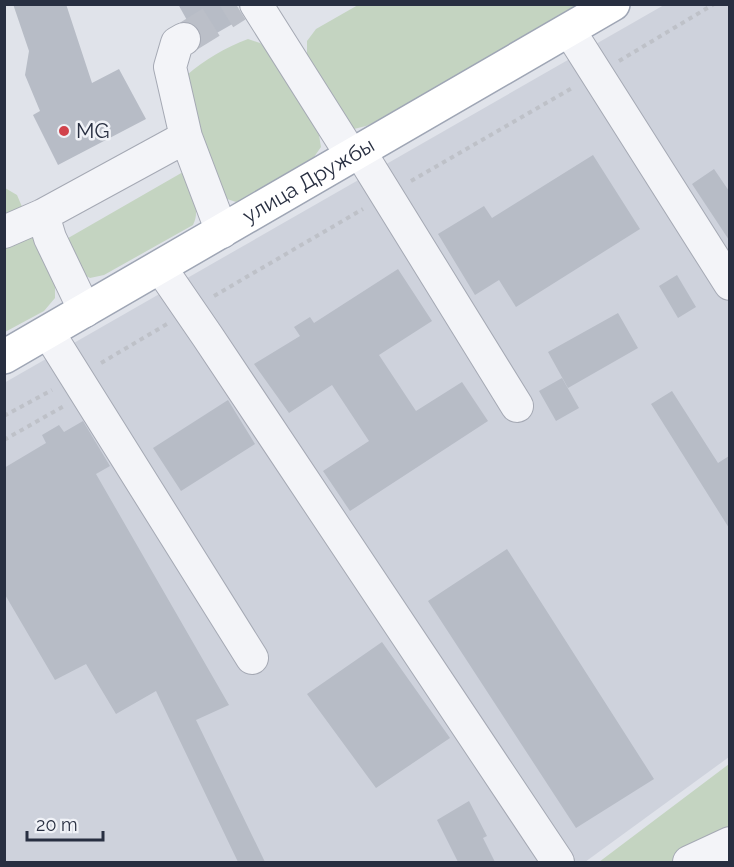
<svg xmlns="http://www.w3.org/2000/svg" width="734" height="867" font-family="Raleway,sans-serif">
	<style>
		.built { fill: #ced2dc }
		.green { fill: #c4d4c1 }
		.building { fill: #b7bcc6 }
		.lines { fill: none; stroke-linecap: round; stroke-linejoin: round }
		.minor-tunnel { stroke: #bbbfc8; stroke-width: 32; stroke-dasharray: 32 16; stroke-linecap: butt }
		.minor-casing { stroke: #a5a9b4; stroke-width: 34 }
		.major-casing { stroke: #9fa6b5; stroke-width: 36 }
		.path { stroke: #bec1c8; stroke-width: 4; stroke-dasharray: 4.5 4.5; stroke-linecap: butt }
		.minor { stroke: #f3f4f8; stroke-width: 32 }
		.major { stroke: #fff; stroke-width: 33 }
		.poi-dot { fill: #d1424b; stroke: #f0f2f7; stroke-width: 2 }
		.labels { text-anchor: middle; stroke-width: 5; stroke-linejoin: round; paint-order: stroke }
		.poi-label { font-size: 21px; fill: #282f41; stroke: #f0f2f7; text-anchor: start }
		.street-label { font-size: 21px; fill: #282f41; stroke: #f0f2f7 }
	</style>
	<rect width="100%" height="100%" fill="#e0e3ea"/>
	<!-- built -->
	<path class="built" d="M 664,5 L 729,5 L 729,757 L 585,862 L 5,862 L 4,383 Z"/>
	<!-- green -->
	<path class="green" d="M 358,5 L 578,5 L 377,121 L 366,126 L 354,129 L 307,62 L 307,41 L 316,29 Z
		M 248,39 L 260,43 L 269,50 L 319,135 L 321,147 L 314,157 L 250,197 L 236,202 L 224,198 L 188,103 L 187,75 C 204,60 226,47 248,39 Z
		M 183,172 C 189,189 202,208 193,225 L 104,275 L 90,278 L 84,275 L 63,241 Z
		M 5,188 L 17,195 L 55,284 L 55,298 L 44,311 L 5,332 Z
		M 729,764 L 729,862 L 599,862 Z"/>
	<!-- building -->
	<path class="building" d="M 13,4 L 66,4 L 92,83 L 119,69 L 146,119 L 58,165 L 33,115 L 40,111 L 25,75 L 29,51 Z
		M 178,4 L 236,5 L 243,18 L 201,42 L 202,38 L 199,30 L 194,24 L 188,22 Z
		M 593,155 L 640,229 L 516,307 L 499,280 L 475,295 L 438,234 L 484,206 L 492,218 Z
		M 714,169 L 729,191 L 729,240 L 692,184 Z
		M 398,269 L 432,321 L 379,355 L 416,411 L 462,382 L 488,421 L 350,511 L 323,471 L 369,441 L 332,385 L 289,413 L 254,364 L 300,336 L 294,327 L 310,317 L 314,323 Z
		M 677,275 L 696,307 L 678,318 L 659,286 Z
		M 618,313 L 638,348 L 568,388 L 548,352 Z
		M 562,378 L 579,408 L 556,421 L 539,391 Z
		M 672,391 L 718,463 L 729,456 L 729,528 L 651,404 Z
		M 228,400 L 255,444 L 181,491 L 153,448 Z
		M 83,421 L 110,466 L 96,474 L 229,705 L 196,720 L 265,862 L 238,862 L 156,691 L 116,714 L 86,664 L 55,680 L 4,593 L 4,468 L 46,443 L 42,435 L 59,425 L 64,432 Z
		M 507,549 L 654,779 L 576,828 L 428,601 Z
		M 382,642 L 450,738 L 376,788 L 307,694 Z
		M 469,801 L 487,836 L 483,838 L 495,862 L 458,862 L 437,820 Z"/>
	<g class="lines">
		<!-- minor-tunnel -->
		<path class="minor-tunnel" d="M 184,39 L 237,6"/>
		<!-- minor casing -->
		<g class="minor-casing">
			<path id="minor" d="M 256,4 L 352,156
				M 569,30 L 730,284
				M 184,39 L 177,43 L 170,67 L 186,137 L 222,232
				M 360,152 L 517,406
				M 43,215 L 50,238 L 85,311
				M 4,232 L 43,215 L 186,137
				M 160,267 L 208,337 L 558,862
				M 48,332 L 252,658
				M 689,862 L 730,843"/>
		</g>
		<!-- major casing -->
		<g class="major-casing">
			<g id="major">
				<path id="s1" d="M 4,357 L 613,4"/>
			</g>
		</g>
		<!-- path -->
		<path class="path" d="M 619,61 L 714,4
			M 411,181 L 574,87
			M 214,296 L 363,209
			M 101,363 L 167,324
			M 4,416 L 52,390
			M 4,440 L 64,406"/>
		<!-- minor -->
		<use href="#minor" class="minor"/>
		<!-- major -->
		<use href="#major" class="major"/>
	</g>
	<!-- markers -->
	<circle class="poi-dot" cx="64" cy="131" r="6"/>
	<g class="labels">
		<!-- poi labels -->
		<g class="poi-label">
			<text x="76" y="138">MG</text>
		</g>
		<!-- street labels -->
		<g class="street-label">
			<text dy="7" stroke="none"><textPath href="#s1" startOffset="352">улица Дружбы</textPath></text>
		</g>
	</g>
	<!-- border -->
	<rect width="734" height="867" fill="none" stroke="#282f41" stroke-width="12"/>
	<!-- scale -->
	<path d="M27 831v9h76v-9" fill="none" stroke="#282f41" stroke-width="3"/>
	<text x="36" y="831" font-size="18" fill="#282f41" stroke="#f0f2f7" stroke-width="4.5" paint-order="stroke">20 m</text>
</svg>
